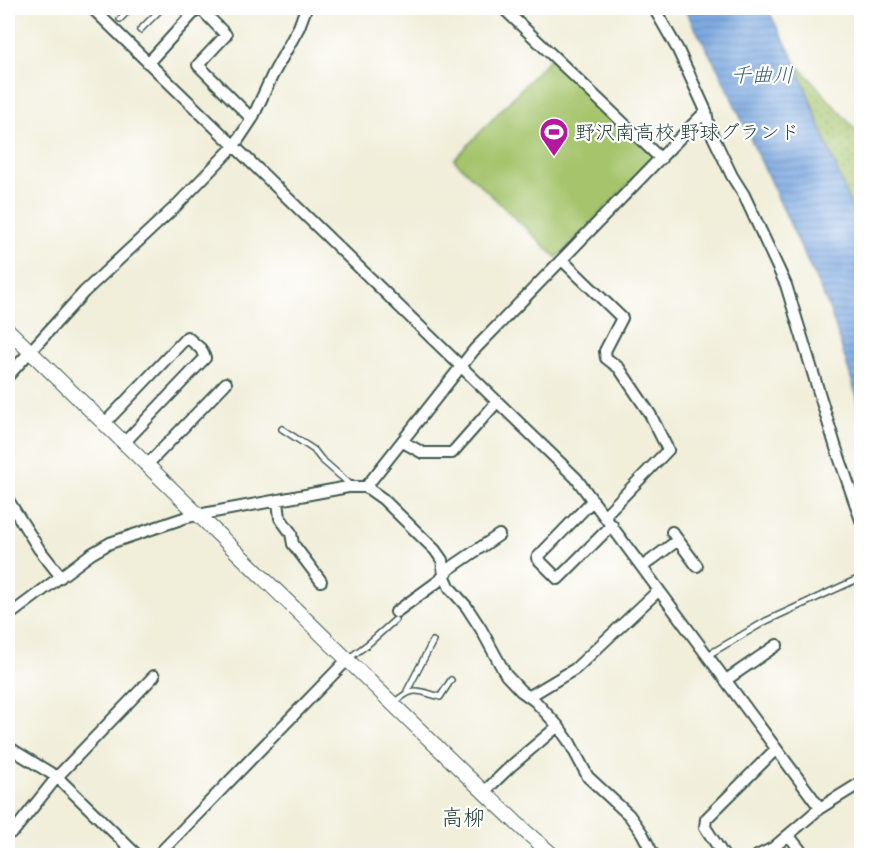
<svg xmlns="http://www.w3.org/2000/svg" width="869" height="863" font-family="'Gochi Hand','Klee One',sans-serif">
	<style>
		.grass { fill: url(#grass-dots); stroke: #628050; stroke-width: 1.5 }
		.garden { fill: #a5c46c; stroke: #628050; stroke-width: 1.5 }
		.water { fill: url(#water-rules); stroke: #4b718a; stroke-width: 1.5 }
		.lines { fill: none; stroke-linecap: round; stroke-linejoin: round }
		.lane-casing { stroke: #3e584d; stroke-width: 8 }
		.street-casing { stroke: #3e584d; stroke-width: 14 }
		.secondary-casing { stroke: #3e584d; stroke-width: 16 }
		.lane { stroke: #fff; stroke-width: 5 }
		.street { stroke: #fff; stroke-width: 10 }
		.secondary { stroke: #fff; stroke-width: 14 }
		.labels { text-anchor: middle; stroke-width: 4.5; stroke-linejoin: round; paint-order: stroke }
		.poi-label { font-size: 20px; fill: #1f3d34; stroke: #fff; text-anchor: start }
		.water-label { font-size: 21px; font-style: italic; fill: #3e6170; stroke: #fff }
		.quarter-label { font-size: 22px; fill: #1f3d34; stroke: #fff }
	</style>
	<defs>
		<pattern id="grass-dots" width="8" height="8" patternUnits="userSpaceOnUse" patternTransform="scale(1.5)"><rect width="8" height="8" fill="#a5c46c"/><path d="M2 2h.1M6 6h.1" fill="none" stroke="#86a05a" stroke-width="1.8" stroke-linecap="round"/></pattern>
		<pattern id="water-rules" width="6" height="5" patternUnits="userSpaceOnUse" patternTransform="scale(1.5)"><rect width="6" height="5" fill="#77a5e0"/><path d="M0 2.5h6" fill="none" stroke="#6188b6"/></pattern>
	</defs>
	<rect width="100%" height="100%" fill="#fff"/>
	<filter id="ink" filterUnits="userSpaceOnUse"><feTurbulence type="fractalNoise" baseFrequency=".0167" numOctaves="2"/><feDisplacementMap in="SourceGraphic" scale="12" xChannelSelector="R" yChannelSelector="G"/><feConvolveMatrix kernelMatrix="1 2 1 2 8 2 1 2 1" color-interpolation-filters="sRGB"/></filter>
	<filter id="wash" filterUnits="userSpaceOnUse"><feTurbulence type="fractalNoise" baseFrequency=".008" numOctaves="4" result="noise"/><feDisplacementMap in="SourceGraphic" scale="24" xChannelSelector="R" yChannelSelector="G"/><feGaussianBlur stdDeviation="1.35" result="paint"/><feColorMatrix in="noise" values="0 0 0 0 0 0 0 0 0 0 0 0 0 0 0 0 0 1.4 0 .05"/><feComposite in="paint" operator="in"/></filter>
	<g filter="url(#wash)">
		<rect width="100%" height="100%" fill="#f1eeda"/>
		<!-- grass -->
		<path class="grass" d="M 796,63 L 861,136 L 861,233 Z"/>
		<!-- garden -->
		<path class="garden" d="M 551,57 L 655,157 L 557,258 L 454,160 Z"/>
		<!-- water -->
		<path class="water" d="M 684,8 L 767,8 L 796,63 L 861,233 L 861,410 L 830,310 L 720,73 Z"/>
	</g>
	<g filter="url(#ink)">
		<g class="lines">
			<!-- lane casing -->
			<g class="lane-casing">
				<path id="lane" d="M 120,19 L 131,8
					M 140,30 L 162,8
					M 282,429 L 314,450 L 321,459 L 352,486
					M 708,655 L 766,621 L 862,577
					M 348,659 L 368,644 L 395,620
					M 407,691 L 433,641
					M 394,703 C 413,686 416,690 440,697 L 451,680"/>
			</g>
			<!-- street casing -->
			<g class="street-casing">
				<path id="street" d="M 92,8 L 576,478 L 820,808
					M 200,8 L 226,35 L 198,65 L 252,119
					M 503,8 L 661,159
					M 654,8 L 678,50 L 706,111 L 709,128 L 732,176 L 744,195 L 786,285 L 836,448 L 862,523
					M 148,63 L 198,8
					M 562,260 L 622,318 L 605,351 L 606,358 L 619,368 L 650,414 L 668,450 L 605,515
					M 8,376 L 84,292 L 175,207 L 234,146 L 252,119 L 272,76 L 299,27 L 306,8
					M 104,424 L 187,337 L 201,349 L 205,358 L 123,444
					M 403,442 L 423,453 L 452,453 L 497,402
					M 146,466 L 226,383
					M 366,487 L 474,350 L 706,111
					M 8,500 L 39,549 L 61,577
					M 593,500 L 537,558 L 558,579 L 612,525
					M 278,501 L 280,518 L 291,533 L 293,544 L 321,581
					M 672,532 L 697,566
					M 642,567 L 678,540
					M 396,612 L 440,580 L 449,569 L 499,535
					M 8,616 L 91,554 L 110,543 L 187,517 L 348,487 L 366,487 L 383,499 L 435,550 L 442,560 L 444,575 L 450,588 L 466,606 L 481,629 L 506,675 L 521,691 L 535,701 L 558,726 L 570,743 L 588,777 L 629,815 L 642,833 L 654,856
					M 726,680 L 777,645
					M 530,696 L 575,669 L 659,590
					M 8,747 L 57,777 L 138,856
					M 484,792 L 511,766 L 558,726
					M 8,834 L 14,831 L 57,777 L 154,676
					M 789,836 L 805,856
					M 157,856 L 347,660
					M 724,856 L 705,827 L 706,819 L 776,749
					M 757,856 L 773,848 L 820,808 L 862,782"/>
			</g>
			<!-- secondary casing -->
			<g class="secondary-casing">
				<path id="secondary" d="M 8,330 L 465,774 L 526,832 L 554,856"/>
			</g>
			<!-- lane -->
			<use href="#lane" class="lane"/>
			<!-- street -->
			<use href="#street" class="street"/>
			<!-- secondary -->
			<use href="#secondary" class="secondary"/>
		</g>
	</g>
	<!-- icons -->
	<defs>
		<g id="stadium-pin" transform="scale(1.5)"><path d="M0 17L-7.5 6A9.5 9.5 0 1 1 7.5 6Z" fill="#b5179e" stroke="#fff"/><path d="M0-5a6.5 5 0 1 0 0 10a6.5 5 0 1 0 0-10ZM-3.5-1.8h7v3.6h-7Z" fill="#fff"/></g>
	</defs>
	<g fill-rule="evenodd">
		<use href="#stadium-pin" x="554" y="132"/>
	</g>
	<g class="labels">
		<!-- poi labels -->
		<g class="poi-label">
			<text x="575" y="139">野沢南高校 野球グランド</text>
		</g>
		<!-- water labels -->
		<g class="water-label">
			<text x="762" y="82">千曲川</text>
		</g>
		<!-- quarter labels -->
		<g class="quarter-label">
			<text x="463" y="825">高柳</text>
		</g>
	</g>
	<!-- margin -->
	<rect width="869" height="863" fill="none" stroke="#fff" stroke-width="30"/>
</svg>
